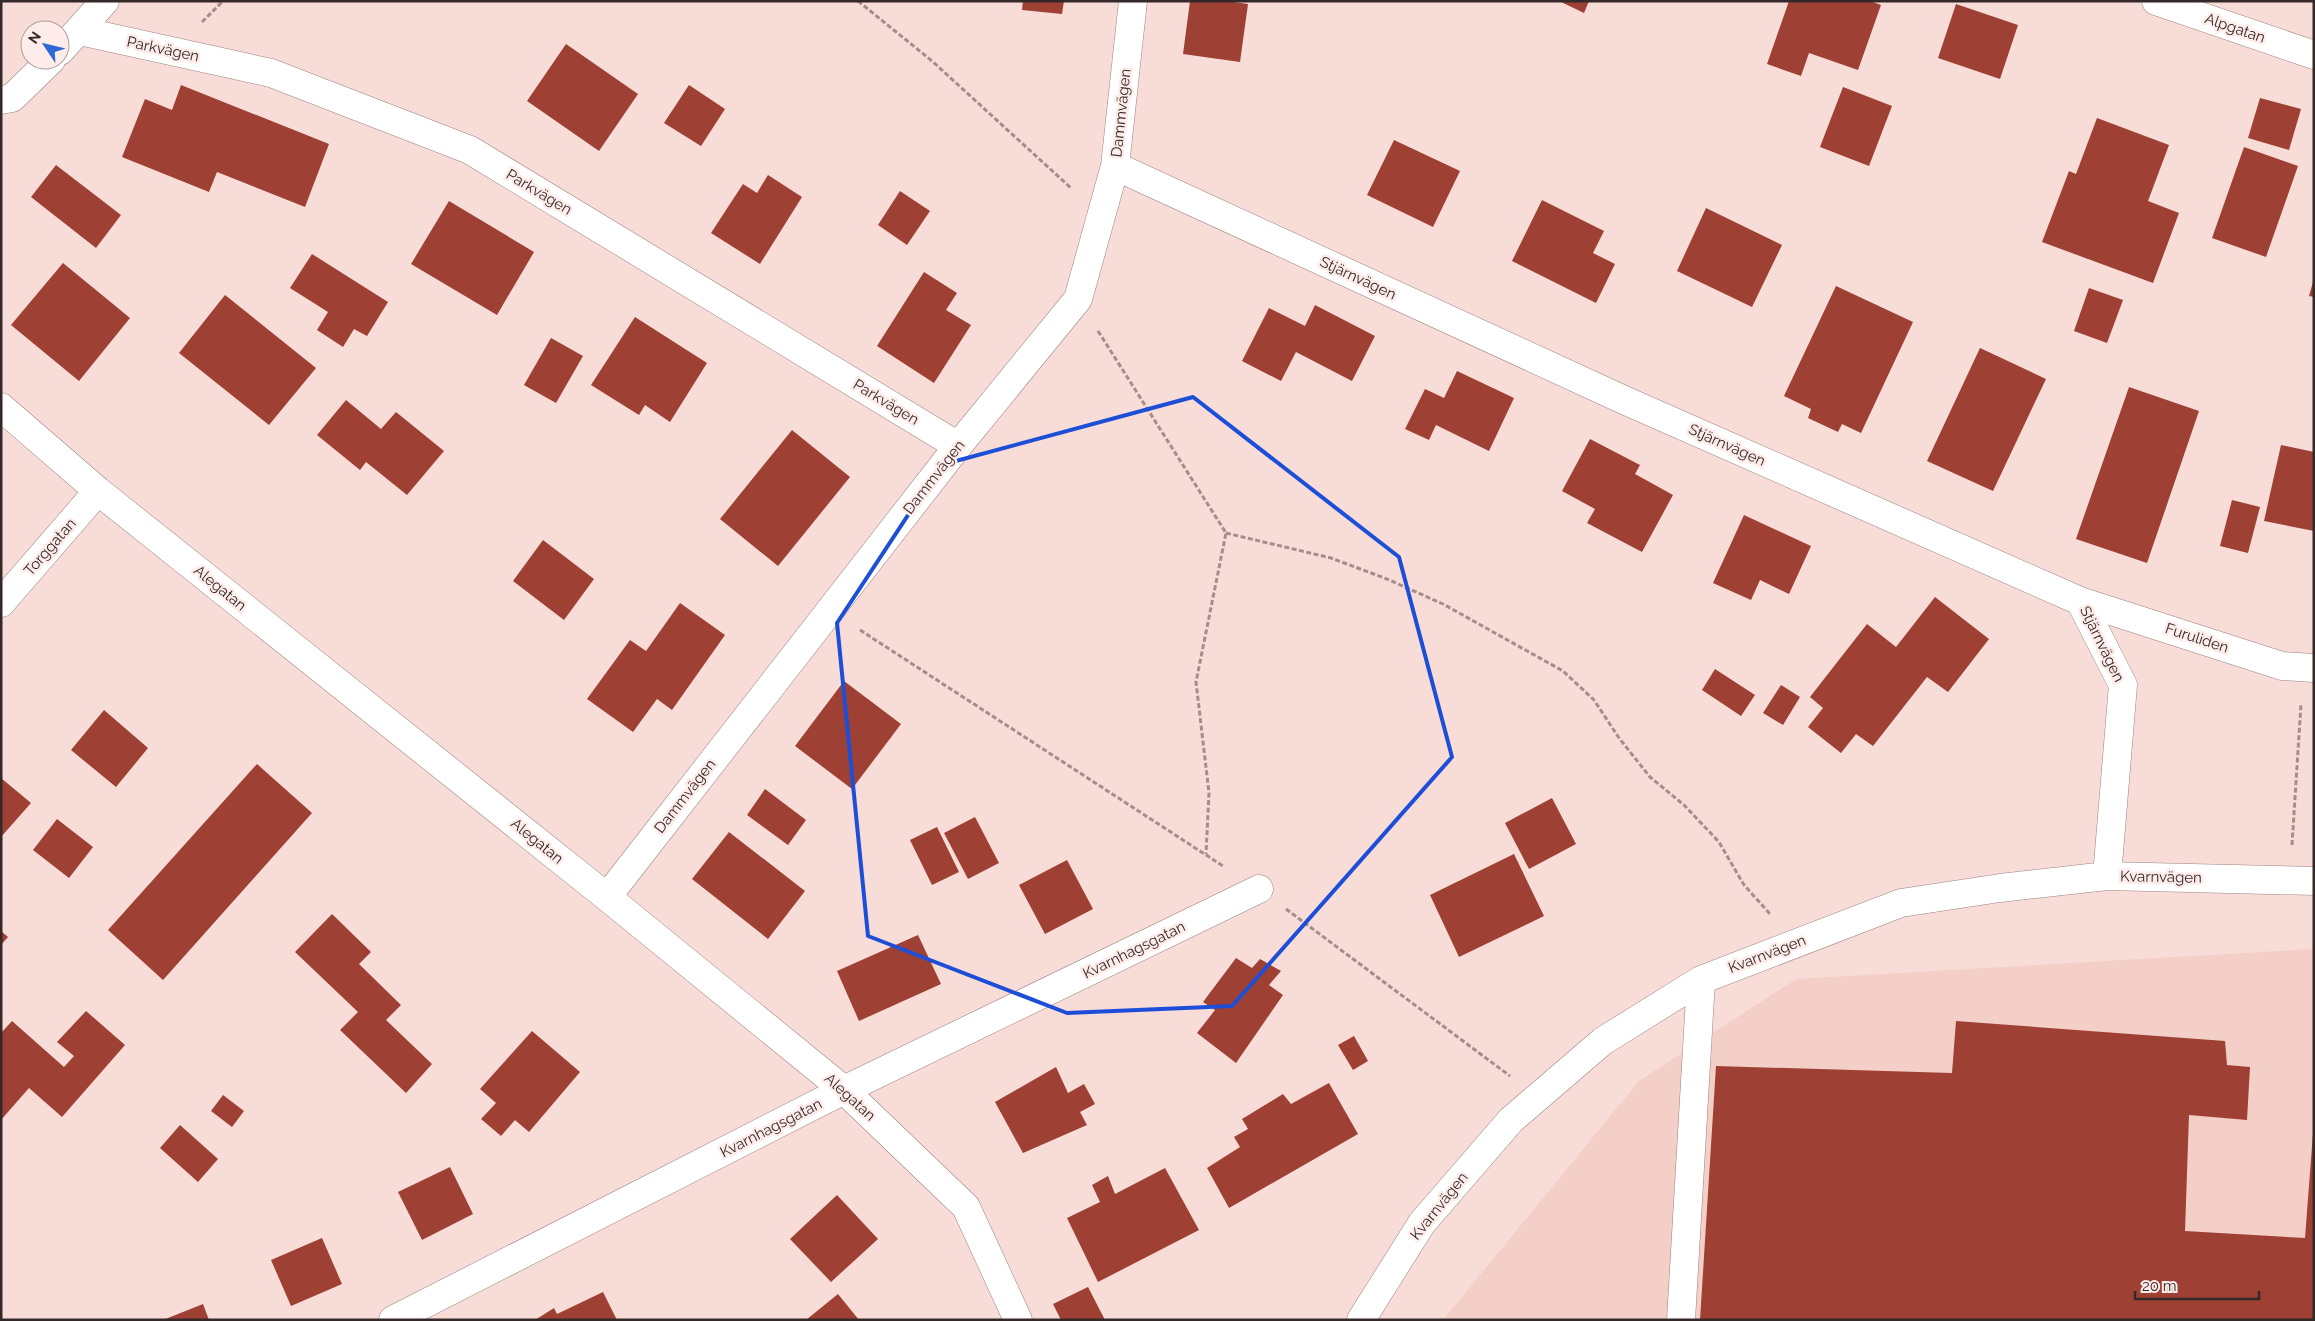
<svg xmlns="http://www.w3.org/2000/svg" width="2315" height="1321" font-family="Raleway,sans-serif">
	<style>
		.built { fill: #f3cfc8 }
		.building { fill: #9e4034 }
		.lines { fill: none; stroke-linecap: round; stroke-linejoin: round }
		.minor-casing { stroke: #9c837f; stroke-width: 29 }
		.path { stroke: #a38e8b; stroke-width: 3; stroke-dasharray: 5 2.5; stroke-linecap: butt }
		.minor { stroke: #fff; stroke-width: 28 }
		.marked { fill: none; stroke: #1d4ed8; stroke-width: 4; stroke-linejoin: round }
		.labels { text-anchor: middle; stroke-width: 5; stroke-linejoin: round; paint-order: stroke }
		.street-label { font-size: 15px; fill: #342928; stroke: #fdece9 }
	</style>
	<rect width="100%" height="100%" fill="#f8dcd7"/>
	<!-- built -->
	<path class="built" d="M 2314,949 L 2314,1320 L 1443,1320 L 1639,1081 L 1796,979 Z"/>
	<!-- building -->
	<path class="building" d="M 1023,1 L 1064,1 L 1062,14 L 1022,10 Z
		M 1190,1 L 1227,1 L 1248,4 L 1240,62 L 1183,54 Z
		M 1559,1 L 1589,1 L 1584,13 Z
		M 1789,1 L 1870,1 L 1881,5 L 1858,70 L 1809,53 L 1801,76 L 1767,64 Z
		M 1956,4 L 2018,25 L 2000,79 L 1938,58 Z
		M 566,44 L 638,94 L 599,151 L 527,101 Z
		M 181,85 L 329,144 L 305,207 L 217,172 L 209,192 L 122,157 L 145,99 L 172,110 Z
		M 689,85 L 725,109 L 701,146 L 664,123 Z
		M 1843,87 L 1892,106 L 1869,166 L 1820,147 Z
		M 2260,98 L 2301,109 L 2289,150 L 2248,138 Z
		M 2097,118 L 2169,145 L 2148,201 L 2179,213 L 2153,283 L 2042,242 L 2069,171 L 2076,174 Z
		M 1394,140 L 1460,171 L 1433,227 L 1367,195 Z
		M 2244,147 L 2298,166 L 2266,257 L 2212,238 Z
		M 56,165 L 121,215 L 96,248 L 31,197 Z
		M 768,175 L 802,197 L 760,264 L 711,233 L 743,184 L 757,193 Z
		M 900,191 L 930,211 L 907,245 L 878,225 Z
		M 1542,200 L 1604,231 L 1593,253 L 1615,264 L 1596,303 L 1512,261 Z
		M 449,201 L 534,252 L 497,315 L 411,264 Z
		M 1706,208 L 1782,245 L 1752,307 L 1677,271 Z
		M 312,254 L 388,302 L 367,336 L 354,329 L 343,347 L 317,330 L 328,312 L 290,288 Z
		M 63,263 L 130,318 L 79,381 L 11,325 Z
		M 924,272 L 957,293 L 946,310 L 971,325 L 934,383 L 877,346 Z
		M 2313,282 L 2314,282 L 2314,297 L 2309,296 Z
		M 1836,286 L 1913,322 L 1861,433 L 1842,424 L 1838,432 L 1808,418 L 1811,409 L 1784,396 Z
		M 2089,288 L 2123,300 L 2107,343 L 2074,331 Z
		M 225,295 L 316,368 L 269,425 L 179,353 Z
		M 1315,305 L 1375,336 L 1352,381 L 1296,352 L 1281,381 L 1242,361 L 1269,308 L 1305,326 Z
		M 635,317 L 707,363 L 670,422 L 645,405 L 639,415 L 591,385 Z
		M 551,338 L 583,356 L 556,403 L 524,385 Z
		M 1980,348 L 2046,379 L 1993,491 L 1927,461 Z
		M 1457,371 L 1514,398 L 1489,451 L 1436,425 L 1429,440 L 1405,429 L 1425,389 L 1444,398 Z
		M 2129,387 L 2199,411 L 2147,563 L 2076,539 Z
		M 346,400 L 381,429 L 396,412 L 444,451 L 407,495 L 366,462 L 360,470 L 317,435 Z
		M 792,430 L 850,477 L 778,566 L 720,519 Z
		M 1590,439 L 1640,465 L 1635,474 L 1673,495 L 1642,552 L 1587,523 L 1595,509 L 1562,491 Z
		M 2281,445 L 2314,452 L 2314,531 L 2264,521 Z
		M 2232,500 L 2260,507 L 2248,553 L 2220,546 Z
		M 1744,515 L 1811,546 L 1789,594 L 1760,580 L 1751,600 L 1713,583 Z
		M 543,540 L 594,579 L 564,620 L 513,581 Z
		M 1935,597 L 1989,639 L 1948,692 L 1927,677 L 1873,746 L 1856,734 L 1841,753 L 1808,727 L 1823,708 L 1810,697 L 1867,624 L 1896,647 Z
		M 680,603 L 725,635 L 672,710 L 657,699 L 633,732 L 587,699 L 630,640 L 646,651 Z
		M 1715,669 L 1755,695 L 1741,716 L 1702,690 Z
		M 844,681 L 901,724 L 852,789 L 795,746 Z
		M 1781,685 L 1800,697 L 1783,725 L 1763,713 Z
		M 104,710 L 148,748 L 116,787 L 71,750 Z
		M 257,764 L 312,813 L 163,980 L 108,930 Z
		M 1,778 L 31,803 L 1,837 Z
		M 765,789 L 806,820 L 788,845 L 747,815 Z
		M 1552,798 L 1576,844 L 1529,869 L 1505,823 Z
		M 975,817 L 999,863 L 968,879 L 944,833 Z
		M 57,819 L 93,847 L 69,878 L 33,850 Z
		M 937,827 L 959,872 L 932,885 L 910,840 Z
		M 729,832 L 805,891 L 768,939 L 692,879 Z
		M 1514,854 L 1544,916 L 1459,957 L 1430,895 Z
		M 1067,860 L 1093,909 L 1045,934 L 1019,885 Z
		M 332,914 L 371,952 L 359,964 L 401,1005 L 386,1020 L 432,1064 L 406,1093 L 340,1030 L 358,1012 L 295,952 Z
		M 1,931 L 8,937 L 1,945 Z
		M 918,935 L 941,984 L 859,1021 L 837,971 Z
		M 1236,958 L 1252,968 L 1260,959 L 1281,971 L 1269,985 L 1283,995 L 1236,1063 L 1197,1033 L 1215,1010 L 1203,1002 Z
		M 86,1011 L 125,1045 L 62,1117 L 29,1088 L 1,1120 L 1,1033 L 12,1021 L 64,1067 L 74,1056 L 57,1042 Z
		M 1956,1021 L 2225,1041 L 2227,1065 L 2250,1067 L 2247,1120 L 2189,1115 L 2185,1231 L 2305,1238 L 2314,1120 L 2314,1320 L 1700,1320 L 1716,1066 L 1952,1073 Z
		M 532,1031 L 580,1072 L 529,1132 L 515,1120 L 501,1136 L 481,1119 L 496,1103 L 480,1089 Z
		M 1354,1036 L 1368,1061 L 1353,1070 L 1338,1045 Z
		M 1056,1067 L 1068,1093 L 1084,1084 L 1095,1104 L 1080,1112 L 1087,1125 L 1023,1153 L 995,1102 Z
		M 1329,1083 L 1358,1134 L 1229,1208 L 1207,1168 L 1240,1147 L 1234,1137 L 1248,1129 L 1242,1119 L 1283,1094 L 1291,1104 Z
		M 223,1095 L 244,1111 L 232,1127 L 211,1111 Z
		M 180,1125 L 218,1159 L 198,1182 L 160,1148 Z
		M 450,1167 L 473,1214 L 422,1240 L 398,1192 Z
		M 1165,1168 L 1199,1230 L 1098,1282 L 1067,1218 L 1100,1202 L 1092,1185 L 1108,1176 L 1115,1194 Z
		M 837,1195 L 878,1239 L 831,1282 L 790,1239 Z
		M 322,1238 L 342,1284 L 291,1306 L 271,1260 Z
		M 1088,1287 L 1105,1320 L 1061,1320 L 1053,1304 Z
		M 603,1292 L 617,1320 L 535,1320 L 554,1308 L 557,1314 Z
		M 838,1294 L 859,1320 L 806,1320 Z
		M 203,1304 L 209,1320 L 163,1320 Z"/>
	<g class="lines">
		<!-- minor casing -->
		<g class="minor-casing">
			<path id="minor" d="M 2156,1 L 2314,55
				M 80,31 L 271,73 L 470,150 L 958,446
				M 60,51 L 105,1
				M 1,100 L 12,98 L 51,60
				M 1115,166 L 1624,400 L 2080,601 L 2123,685 L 2107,876
				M 1,407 L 98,491 L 607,897 L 844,1090 L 966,1207 L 1018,1320
				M 2080,601 L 2282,666 L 2314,668
				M 1,603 L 98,491
				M 607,897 L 958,446 L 1078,299 L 1115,166 L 1133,1
				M 393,1320 L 844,1090 L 1259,889
				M 1361,1320 L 1422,1223 L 1511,1120 L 1603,1041 L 1701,980 L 1901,903 L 2000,888 L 2107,876 L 2314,881
				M 1681,1320 L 1701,980"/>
		</g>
		<!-- path -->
		<path class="path" d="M 858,1 L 932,61 L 1071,188
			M 202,22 L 223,1
			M 1098,331 L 1226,533 L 1196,682 L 1209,793 L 1206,854
			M 1226,533 L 1331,558 L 1387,579 L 1443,604 L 1563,671 L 1594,700 L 1619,738 L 1650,777 L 1684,805 L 1719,842 L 1744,885 L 1771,915
			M 860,630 L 1223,866
			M 2292,845 L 2301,704
			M 1286,909 L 1510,1076"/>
		<!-- minor -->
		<use href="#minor" class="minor"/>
	</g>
	<!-- marked area -->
	<path class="marked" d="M 1193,397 L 1399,557 L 1452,757 L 1232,1006 L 1067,1013 L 868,936 L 837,623 L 941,465 Z"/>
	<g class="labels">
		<!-- street labels -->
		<g class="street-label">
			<text transform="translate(2235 28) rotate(19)" y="5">Alpgatan</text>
			<text transform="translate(163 49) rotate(12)" y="5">Parkvägen</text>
			<text transform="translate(1121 113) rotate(-84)" y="5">Dammvägen</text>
			<text transform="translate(539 192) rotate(31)" y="5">Parkvägen</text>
			<text transform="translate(1358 278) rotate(25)" y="5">Stjärnvägen</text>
			<text transform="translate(886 402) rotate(31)" y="5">Parkvägen</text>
			<text transform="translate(1727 445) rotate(24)" y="5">Stjärnvägen</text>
			<text transform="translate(934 477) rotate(-52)" y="5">Dammvägen</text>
			<text transform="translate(50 547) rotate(-49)" y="5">Torggatan</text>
			<text transform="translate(220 588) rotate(39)" y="5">Alegatan</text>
			<text transform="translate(2197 638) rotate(18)" y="5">Furuliden</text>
			<text transform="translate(2102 644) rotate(64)" y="5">Stjärnvägen</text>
			<text transform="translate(685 796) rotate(-52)" y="5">Dammvägen</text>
			<text transform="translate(537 841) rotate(39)" y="5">Alegatan</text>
			<text transform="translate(2161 877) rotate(1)" y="5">Kvarnvägen</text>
			<text transform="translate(1134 950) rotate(-26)" y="5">Kvarnhagsgatan</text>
			<text transform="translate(1767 954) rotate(-21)" y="5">Kvarnvägen</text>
			<text transform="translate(850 1097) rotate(42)" y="5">Alegatan</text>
			<text transform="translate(771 1128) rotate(-27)" y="5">Kvarnhagsgatan</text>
			<text transform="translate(1439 1206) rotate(-51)" y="5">Kvarnvägen</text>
		</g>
	</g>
	<!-- border -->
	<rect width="2315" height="1321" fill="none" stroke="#342928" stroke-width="5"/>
	<!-- north arrow -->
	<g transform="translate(45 45) rotate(305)"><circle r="24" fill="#fdece9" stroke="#ad9e9c"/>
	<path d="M0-4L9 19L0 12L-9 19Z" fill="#2f68d6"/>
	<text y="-8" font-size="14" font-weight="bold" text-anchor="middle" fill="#342928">N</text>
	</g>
	<!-- scale -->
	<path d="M2135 1291v8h124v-8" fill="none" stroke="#342928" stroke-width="2.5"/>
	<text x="2142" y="1291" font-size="15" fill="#342928" stroke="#fdece9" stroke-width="4" paint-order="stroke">20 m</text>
</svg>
